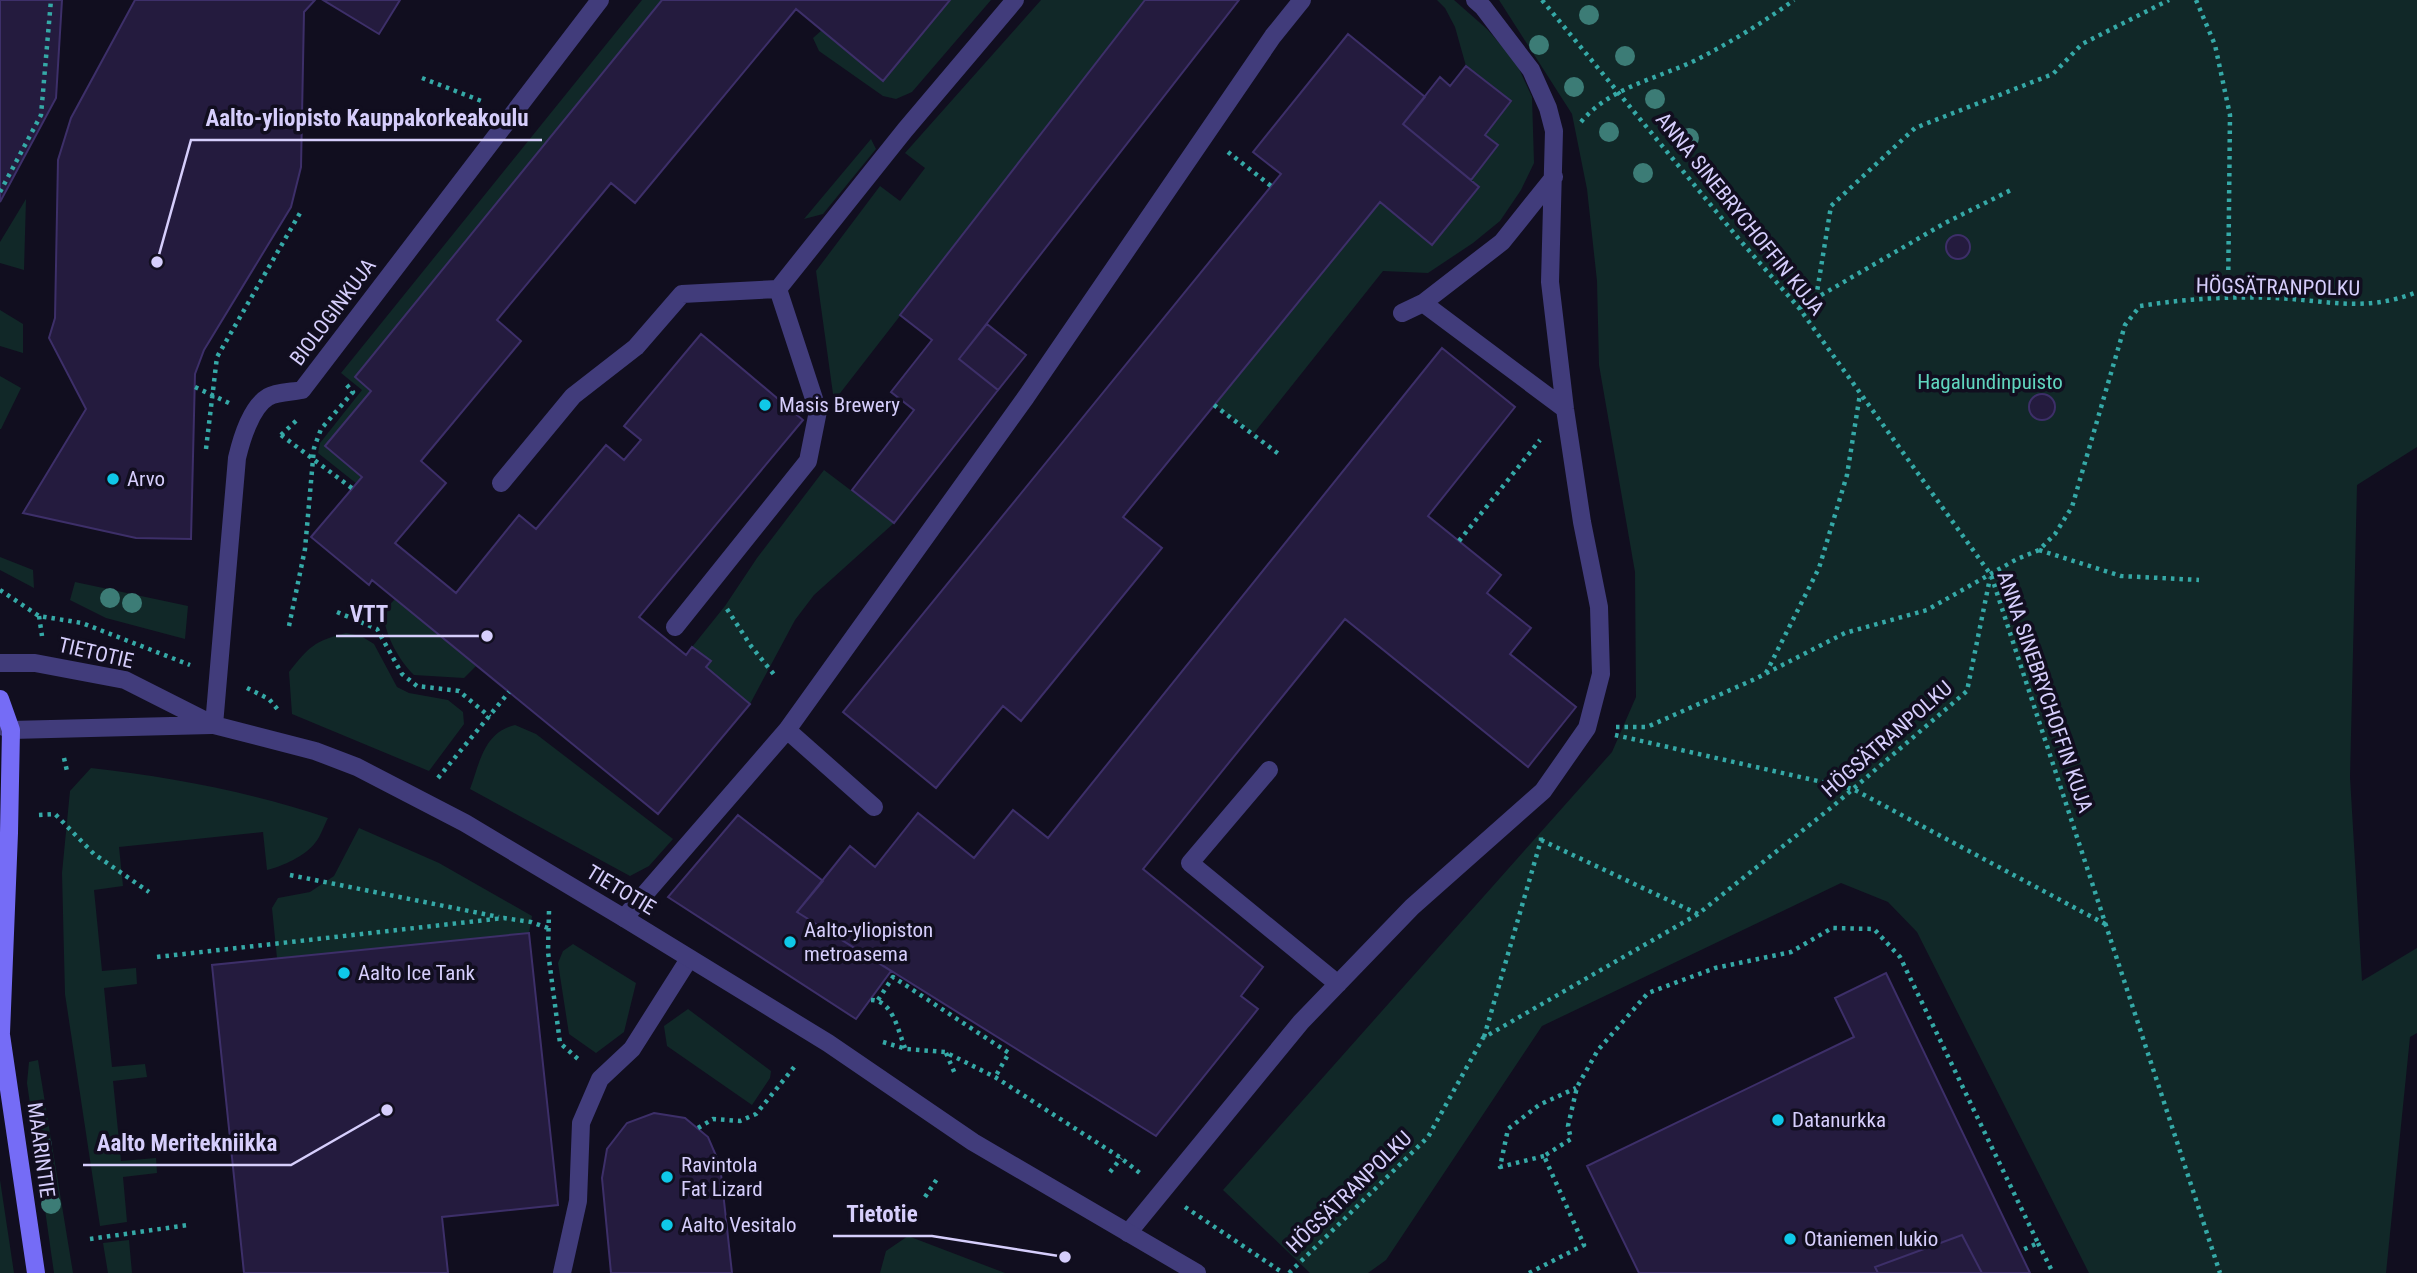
<svg xmlns="http://www.w3.org/2000/svg" width="2417" height="1273" font-family="'Roboto Condensed',sans-serif">
	<style>
		.green { fill: #112828 }
		.building { fill: #241b3e; stroke: #3d2f69; stroke-width: 2 }
		.lines { fill: none; stroke-linecap: round; stroke-linejoin: round }
		.path { stroke: #35a9a7; stroke-width: 4.5; stroke-dasharray: 3.5 5; stroke-linecap: butt }
		.lane { stroke: #413c7b; stroke-width: 18 }
		.street { stroke: #413c7b; stroke-width: 18 }
		.secondary { stroke: #756cf6; stroke-width: 18 }
		.tree { fill: #3c7c76 }
		.poi-dot { fill: #0fc8e8; stroke: #110e1f; stroke-width: 2.5 }
		.labels { text-anchor: middle; stroke-width: 7; stroke-linejoin: round; paint-order: stroke }
		.street-label { font-size: 21px; fill: #d6cefc; stroke: #110e1f }
		.park-label { font-size: 21px; fill: #60d6be; stroke: #110e1f }
		.poi-label { font-size: 21px; fill: #d6cefc; stroke: #110e1f; text-anchor: start }
		.leader { fill: none; stroke: #d6cefc; stroke-width: 2.5 }
		.callout-dot { fill: #d6cefc; stroke: #110e1f; stroke-width: 2.5 }
		.callout-label { font-size: 23px; text-anchor: middle; font-weight: bold; fill: #d6cefc; stroke: #110e1f; stroke-width: 7; stroke-linejoin: round; paint-order: stroke }
	</style>
	<rect width="100%" height="100%" fill="#110e1f"/>
	<!-- green -->
	<path class="green" d="M 642,0 L 662,0 L 355,377 L 371,391 L 325,446 L 362,477 L 357,484 L 318,453 L 320,443 L 362,390 L 341,373 Z
		M 950,0 L 991,0 L 912,92 L 896,99 L 883,96 L 819,51 L 813,38 L 822,30 L 883,81 Z
		M 1041,0 L 1145,0 L 834,401 L 816,271 L 880,186 L 900,201 L 925,168 L 905,153 Z
		M 1437,0 L 1454,0 L 1487,29 L 1516,62 L 1532,97 L 1534,163 L 1521,190 L 1500,221 L 1473,243 L 1428,273 L 1383,271 L 1254,433 L 1214,405 L 1380,202 L 1432,245 L 1479,187 L 1471,180 L 1498,145 L 1485,135 L 1511,101 L 1466,66 L 1455,27 L 1445,8 Z
		M 1499,0 L 2417,0 L 2417,447 L 2357,485 L 2350,777 L 2362,981 L 2417,948 L 2417,1033 L 2410,1037 L 2386,1273 L 2089,1273 L 1917,932 L 1888,902 L 1841,883 L 1542,1026 L 1386,1260 L 1368,1273 L 1310,1273 L 1223,1190 L 1612,752 L 1636,697 L 1635,572 L 1599,365 L 1597,281 L 1587,189 L 1572,114 Z
		M 871,139 L 876,149 L 823,214 L 804,219 Z
		M 26,199 L 24,270 L 0,263 L 0,242 Z
		M 0,310 L 23,324 L 23,353 L 0,346 Z
		M 0,376 L 21,388 L 1,429 L 0,429 Z
		M 824,470 L 894,523 L 814,595 L 795,620 L 750,704 L 706,667 L 710,661 L 692,647 L 725,606 L 757,558 Z
		M 0,557 L 33,570 L 34,588 L 0,570 Z
		M 75,582 L 188,606 L 185,639 L 106,618 L 70,600 Z
		M 395,599 L 476,666 L 464,678 L 414,675 C 398,659 385,635 383,612 Z
		M 346,633 L 361,636 L 374,644 L 397,687 L 409,693 L 448,700 L 463,712 L 464,724 L 429,771 L 292,714 L 289,672 C 309,647 314,641 346,633 Z
		M 515,725 L 536,734 L 673,839 L 649,866 L 630,876 L 470,789 C 480,762 484,732 515,725 Z
		M 91,768 C 171,777 251,792 328,818 C 324,825 321,836 315,843 C 305,856 283,866 267,870 L 263,832 L 119,847 L 123,886 L 94,890 L 102,971 L 136,968 L 137,984 L 104,988 L 112,1067 L 145,1064 L 147,1077 L 113,1081 L 121,1161 L 156,1158 L 157,1173 L 123,1177 L 127,1222 L 100,1226 L 65,994 L 62,873 L 70,791 Z
		M 359,828 L 439,863 L 532,916 L 529,933 L 277,958 L 272,908 L 278,898 L 310,892 L 334,876 Z
		M 573,944 L 636,983 L 624,1032 L 596,1053 L 569,1034 L 558,963 L 563,951 Z
		M 688,1009 L 771,1071 L 770,1078 L 752,1105 L 667,1046 L 664,1026 Z
		M 38,1060 L 73,1273 L 54,1273 L 27,1083 L 29,1062 Z
		M 0,1180 L 14,1273 L 0,1273 Z
		M 908,1236 L 1005,1273 L 880,1273 L 886,1251 Z
		M 129,1240 L 132,1273 L 108,1273 L 103,1243 Z"/>
	<!-- building -->
	<path class="building" d="M 0,0 L 62,0 L 56,98 L 0,202 Z
		M 135,0 L 315,0 L 304,12 L 301,167 L 291,207 L 204,350 L 195,374 L 191,539 L 136,538 L 23,513 L 86,409 L 49,338 L 55,318 L 58,160 L 71,118 Z
		M 323,0 L 400,0 L 379,34 Z
		M 662,0 L 950,0 L 883,81 L 796,9 L 635,203 L 611,183 L 497,320 L 521,341 L 421,461 L 446,483 L 395,543 L 456,593 L 519,515 L 536,529 L 606,445 L 624,460 L 641,440 L 624,426 L 701,334 L 803,420 L 639,617 L 686,655 L 692,647 L 711,661 L 706,667 L 750,704 L 658,814 L 372,580 L 369,585 L 311,537 L 362,477 L 325,446 L 371,391 L 355,377 Z
		M 1145,0 L 1239,0 L 959,359 L 998,390 L 894,523 L 852,490 L 914,410 L 891,392 L 932,340 L 900,315 Z
		M 1348,34 L 1425,97 L 1403,124 L 1479,187 L 1432,245 L 1380,202 L 1123,517 L 1162,548 L 1021,721 L 1003,706 L 936,788 L 843,712 L 1281,174 L 1253,152 Z
		M 1466,66 L 1511,101 L 1485,135 L 1498,145 L 1471,180 L 1403,124 L 1440,77 L 1450,86 Z
		M1946 247a12 12 0 1 1 24 0a12 12 0 1 1-24 0Z
		M 987,324 L 1026,355 L 998,390 L 959,359 Z
		M 1442,348 L 1515,407 L 1428,516 L 1501,575 L 1487,593 L 1531,628 L 1510,654 L 1576,707 L 1528,767 L 1345,619 L 1143,869 L 1263,967 L 1241,996 L 1258,1009 L 1156,1136 L 797,912 L 850,846 L 875,867 L 918,813 L 974,858 L 1013,810 L 1048,838 Z
		M2029 407a13 13 0 1 1 26 0a13 13 0 1 1-26 0Z
		M 738,815 L 823,881 L 797,912 L 891,971 L 856,1019 L 668,897 Z
		M 529,933 L 558,1205 L 442,1217 L 448,1273 L 244,1273 L 212,965 Z
		M 1886,973 L 2030,1273 L 1639,1273 L 1587,1166 L 1854,1037 L 1835,998 Z
		M 654,1113 L 685,1118 L 708,1137 L 720,1165 L 732,1273 L 611,1273 L 602,1178 L 607,1149 L 627,1123 Z
		M 1962,1235 L 1982,1273 L 1878,1273 L 1875,1267 Z"/>
	<g class="lines">
		<!-- path -->
		<path class="path" d="M 1542,0 L 1738,238 L 1799,308 L 1991,575 L 2220,1273
			M 2196,0 L 2215,45 L 2230,115 L 2228,299
			M 422,78 L 484,102
			M 1581,122 C 1611,86 1658,79 1698,59 C 1731,42 1764,22 1794,0
			M 1228,152 L 1271,186
			M 0,192 L 41,115 L 51,0
			M 1816,298 L 1831,206 L 1915,128 L 2053,74 L 2082,44 L 2169,0
			M 1799,308 L 1945,223 L 2011,190
			M 195,387 L 229,403
			M 1214,405 L 1280,455
			M 281,435 L 297,420
			M 281,435 L 353,489
			M 206,449 L 217,357 L 300,213
			M 1459,541 L 1540,440
			M 2039,550 L 2121,576 L 2199,580
			M 0,590 L 39,616 L 82,623 L 190,665
			M 727,609 L 751,646 L 776,677
			M 337,612 L 377,629 L 402,674 L 417,686 L 459,691 L 490,717
			M 39,616 L 42,636
			M 289,626 L 305,549 L 314,448 L 321,429 L 353,392 L 345,383
			M 1766,673 L 1819,568 L 1847,475 L 1860,394
			M 247,688 L 269,699 L 279,711
			M 1616,727 L 1647,727 L 1755,679 L 1845,633 L 1927,610 L 2017,559 L 2039,550 L 2055,534 L 2072,507 L 2125,325 L 2140,306 C 2184,299 2230,296 2274,298 C 2327,300 2364,313 2417,292
			M 1615,735 L 1853,789 L 2107,925
			M 64,758 L 67,771
			M 438,778 L 509,692
			M 39,815 L 55,814 L 94,854 L 149,892
			M 1541,840 L 1698,914
			M 290,875 L 499,917
			M 549,911 L 548,952 L 560,1043 L 578,1059
			M 157,957 L 504,918 L 531,922 L 548,928
			M 871,1000 C 893,1000 898,1031 905,1048
			M 878,1000 L 893,977 L 1009,1053 L 995,1077
			M 1484,1037 L 1541,840 L 1541,833
			M 883,1042 L 906,1049 L 945,1052 L 995,1077 L 1121,1158 L 1141,1174
			M 946,1053 L 956,1076
			M 698,1128 L 713,1119 L 740,1121 L 756,1114 L 795,1066
			M 1544,1156 L 1500,1167 L 1508,1129 L 1539,1105 L 1576,1088
			M 1110,1172 L 1121,1158
			M 925,1197 L 939,1176
			M 1185,1207 L 1283,1273
			M 90,1239 L 188,1225
			M 2038,1243 L 2053,1273
			M 1289,1273 L 1428,1137 L 1483,1038 L 1698,914 L 1832,807 L 1967,691 L 1990,578
			M 1529,1273 L 1584,1245 L 1544,1156 L 1571,1139 L 1568,1126 L 1577,1087 L 1598,1050 L 1648,993 L 1715,968 L 1791,952 L 1832,928 L 1874,929 L 1900,957 L 2038,1243 L 2020,1251"/>
		<!-- lane -->
		<path class="lane" d="M 1423,303 L 1565,409
			M 1402,313 L 1423,303 L 1502,242 L 1554,177
			M 501,483 L 573,396 L 636,347 L 682,294 L 778,289 L 905,130 L 1015,0
			M 675,627 L 808,461 L 818,411 L 778,289
			M 1269,770 L 1190,863 L 1338,984
			M 874,807 L 787,730 L 1026,397 L 1273,36 L 1302,0
			M 624,918 L 787,730
			M 1128,1233 L 1301,1022 L 1412,907 L 1543,791 L 1587,728 L 1601,674 L 1599,607 L 1582,522 L 1565,409 L 1550,282 L 1554,131 L 1548,108 L 1531,70 L 1483,7 L 1475,0
			M 562,1273 L 578,1201 L 581,1123 L 600,1079 L 632,1049 L 689,959"/>
		<!-- street -->
		<path class="street" d="M 0,663 L 35,663 L 125,680 L 214,725 L 315,751 L 357,767 L 465,823 L 624,918 L 828,1043 L 973,1142 L 1197,1273
			M 0,725 L 11,730 L 211,725
			M 214,725 L 237,458 C 241,441 251,407 268,397 C 276,392 292,392 302,390 L 600,0"/>
		<!-- secondary -->
		<path class="secondary" d="M 0,699 L 11,730 L 9,833 L 1,1033
			M 0,1028 L 36,1273"/>
	</g>
	<!-- trees -->
	<g class="tree">
		<circle cx="1589" cy="15" r="10"/>
		<circle cx="1539" cy="45" r="10"/>
		<circle cx="1625" cy="56" r="10"/>
		<circle cx="1574" cy="87" r="10"/>
		<circle cx="1655" cy="99" r="10"/>
		<circle cx="1609" cy="132" r="10"/>
		<circle cx="1689" cy="138" r="10"/>
		<circle cx="1643" cy="173" r="10"/>
		<circle cx="110" cy="598" r="10"/>
		<circle cx="132" cy="603" r="10"/>
		<circle cx="42" cy="1145" r="10"/>
		<circle cx="51" cy="1204" r="10"/>
	</g>
	<!-- markers -->
	<g class="poi-dot">
		<circle cx="765" cy="405" r="7"/>
		<circle cx="113" cy="479" r="7"/>
		<circle cx="790" cy="942" r="7"/>
		<circle cx="344" cy="973" r="7"/>
		<circle cx="1778" cy="1120" r="7"/>
		<circle cx="667" cy="1177" r="7"/>
		<circle cx="667" cy="1225" r="7"/>
		<circle cx="1790" cy="1239" r="7"/>
	</g>
	<g class="labels">
		<!-- street labels -->
		<g class="street-label">
			<text transform="translate(1740 214) rotate(51)" y="7">ANNA SINEBRYCHOFFIN KUJA</text>
			<text transform="translate(2278 287) rotate(1)" y="7">HÖGSÄTRANPOLKU</text>
			<text transform="translate(333 312) rotate(-53)" y="7">BIOLOGINKUJA</text>
			<text transform="translate(96 653) rotate(13)" y="7">TIETOTIE</text>
			<text transform="translate(2045 692) rotate(71)" y="7">ANNA SINEBRYCHOFFIN KUJA</text>
			<text transform="translate(1887 739) rotate(-41)" y="7">HÖGSÄTRANPOLKU</text>
			<text transform="translate(621 890) rotate(31)" y="7">TIETOTIE</text>
			<text transform="translate(41 1150) rotate(82)" y="7">MAARINTIE</text>
			<text transform="translate(1349 1192) rotate(-44)" y="7">HÖGSÄTRANPOLKU</text>
		</g>
		<!-- park labels -->
		<g class="park-label">
			<text x="1990" y="389">Hagalundinpuisto</text>
		</g>
		<!-- poi labels -->
		<g class="poi-label">
			<text x="779" y="412">Masis Brewery</text>
			<text x="127" y="486">Arvo</text>
			<text x="804" y="937">Aalto-yliopiston<tspan x="804" dy="24">metroasema</tspan></text>
			<text x="358" y="980">Aalto Ice Tank</text>
			<text x="1792" y="1127">Datanurkka</text>
			<text x="681" y="1172">Ravintola<tspan x="681" dy="24">Fat Lizard</tspan></text>
			<text x="681" y="1232">Aalto Vesitalo</text>
			<text x="1804" y="1246">Otaniemen lukio</text>
		</g>
	</g>
	<!-- callouts -->
	<path class="leader" d="M157 262L191 140H542M487 636L402 636H336M387 1110L291 1165H83M1065 1257L932 1236H833"/>
	<g class="callout-dot">
		<circle cx="157" cy="262" r="7"/>
		<circle cx="487" cy="636" r="7"/>
		<circle cx="387" cy="1110" r="7"/>
		<circle cx="1065" cy="1257" r="7"/>
	</g>
	<g class="callout-label">
		<text x="367" y="126">Aalto-yliopisto Kauppakorkeakoulu</text>
		<text x="369" y="622">VTT</text>
		<text x="187" y="1151">Aalto Meritekniikka</text>
		<text x="882" y="1222">Tietotie</text>
	</g>
</svg>
